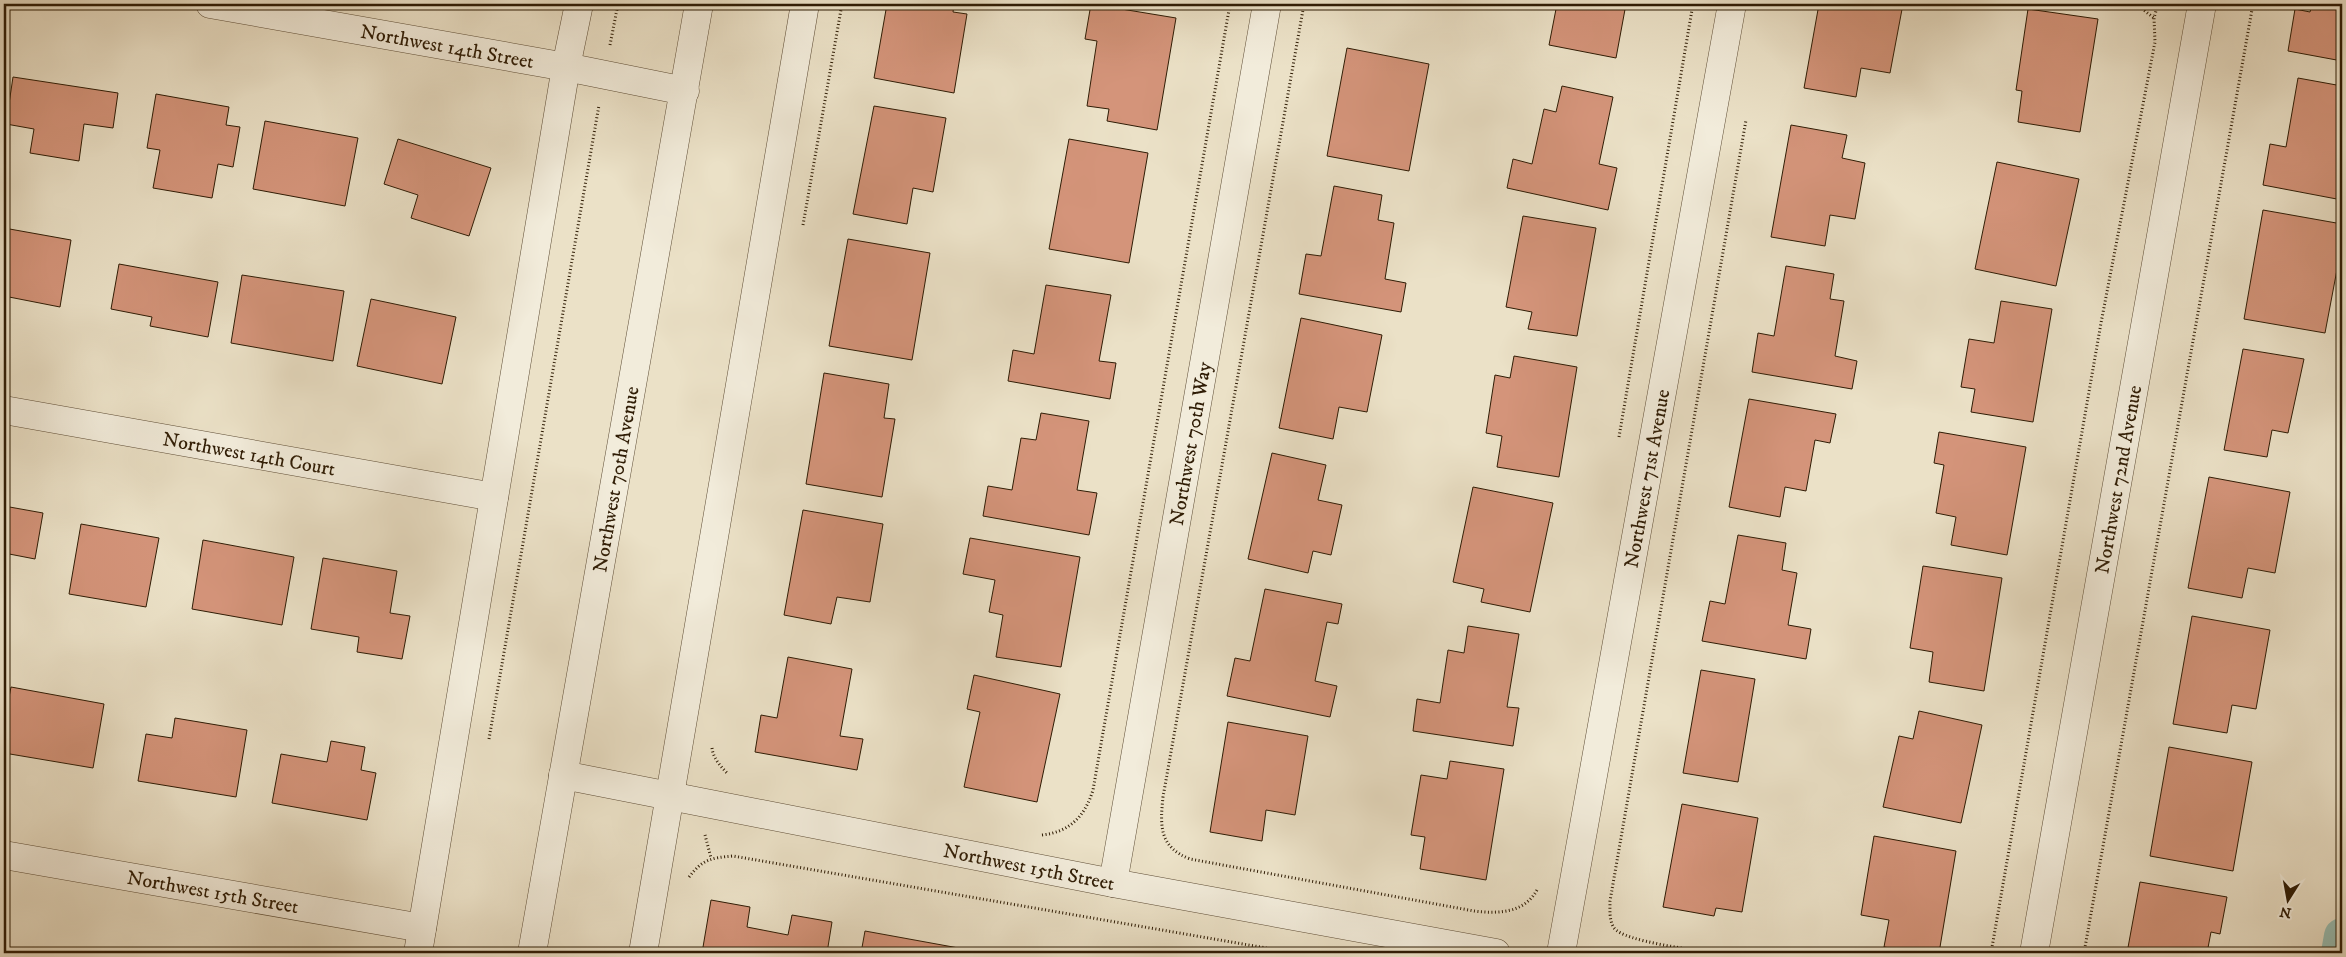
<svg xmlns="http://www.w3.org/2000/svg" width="2346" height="957" font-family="'IM FELL DW Pica',serif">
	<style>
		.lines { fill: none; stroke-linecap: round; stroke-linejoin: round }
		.canal { stroke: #98beb3; stroke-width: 36 }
		.building { fill: #d4947a; stroke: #2f1c05 }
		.minor-casing { stroke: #5e4d36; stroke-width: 29 }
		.path { stroke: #2f1c05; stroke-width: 3; stroke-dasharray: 1 2.5; stroke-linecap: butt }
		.minor { stroke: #f2ecdb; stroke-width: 28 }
		.labels { text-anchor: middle; stroke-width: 4; stroke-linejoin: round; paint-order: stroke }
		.street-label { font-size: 20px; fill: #2f1c05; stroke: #f2ecdb }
	</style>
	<rect width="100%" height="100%" fill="#ebe1c7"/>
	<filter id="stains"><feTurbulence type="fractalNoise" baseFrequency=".004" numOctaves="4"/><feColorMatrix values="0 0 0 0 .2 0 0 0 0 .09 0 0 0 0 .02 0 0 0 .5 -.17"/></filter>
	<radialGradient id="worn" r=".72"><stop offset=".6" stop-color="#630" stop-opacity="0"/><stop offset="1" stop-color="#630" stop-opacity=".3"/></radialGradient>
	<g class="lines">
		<!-- canal -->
		<path class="canal" d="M 2339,953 L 2342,936"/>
	</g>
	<!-- building -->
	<path class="building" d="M 887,4 L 954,4 L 953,12 L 967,14 L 954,93 L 874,78 Z
		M 1091,4 L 1176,18 L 1157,130 L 1107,121 L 1109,109 L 1087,106 L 1097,41 L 1085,39 Z
		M 1557,4 L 1626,4 L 1616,58 L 1549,45 Z
		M 1819,4 L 1903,4 L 1890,73 L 1861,68 L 1856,97 L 1804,88 Z
		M 2312,4 L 2342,4 L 2342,61 L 2288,51 L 2295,9 L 2310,12 Z
		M 2028,9 L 2098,19 L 2080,132 L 2018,122 L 2022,91 L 2016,90 Z
		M 1347,48 L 1429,64 L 1409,171 L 1327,156 Z
		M 13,77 L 118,93 L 113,128 L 84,124 L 79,161 L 30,153 L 34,129 L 6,124 Z
		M 2298,78 L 2342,86 L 2342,200 L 2263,185 L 2270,144 L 2286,147 Z
		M 1562,86 L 1613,97 L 1599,164 L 1617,168 L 1608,210 L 1507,188 L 1513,159 L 1532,164 L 1544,109 L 1556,112 Z
		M 156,94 L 229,107 L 226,125 L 240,127 L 233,167 L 218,164 L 212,198 L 153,188 L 160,150 L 147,148 Z
		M 874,106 L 946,118 L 933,192 L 913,188 L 907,224 L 853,214 Z
		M 265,121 L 358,138 L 345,206 L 253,189 Z
		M 1791,125 L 1847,135 L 1842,158 L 1865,163 L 1855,219 L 1830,215 L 1825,246 L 1771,237 Z
		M 398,139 L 491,168 L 469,236 L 411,218 L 418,195 L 384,184 Z
		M 1069,139 L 1148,153 L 1129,263 L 1049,249 Z
		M 1997,162 L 2079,179 L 2056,286 L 1975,269 Z
		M 1334,186 L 1382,195 L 1378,220 L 1394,223 L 1385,279 L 1406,283 L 1401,312 L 1299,294 L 1306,254 L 1321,256 Z
		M 2263,210 L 2342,224 L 2342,260 L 2339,259 L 2325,333 L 2244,319 Z
		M 1523,216 L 1596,228 L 1577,336 L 1528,329 L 1532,312 L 1506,307 Z
		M 4,228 L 71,240 L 60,307 L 4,296 Z
		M 848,239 L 930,253 L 912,360 L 829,346 Z
		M 119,264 L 218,282 L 208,337 L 150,326 L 152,317 L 111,309 Z
		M 1786,266 L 1834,274 L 1830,299 L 1844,301 L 1835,356 L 1857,361 L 1852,389 L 1752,372 L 1758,333 L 1774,336 Z
		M 242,275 L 344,291 L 333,361 L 231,343 Z
		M 1046,285 L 1111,295 L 1099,361 L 1116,363 L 1110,399 L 1008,381 L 1013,350 L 1034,354 Z
		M 371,299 L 456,317 L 442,384 L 357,366 Z
		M 2001,301 L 2052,309 L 2033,422 L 1971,412 L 1975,389 L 1961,387 L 1969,339 L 1994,343 Z
		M 1301,318 L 1382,335 L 1367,412 L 1339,407 L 1333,439 L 1279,428 Z
		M 2243,349 L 2304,359 L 2288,433 L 2272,430 L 2267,457 L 2224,450 Z
		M 1514,356 L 1577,367 L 1559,477 L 1497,467 L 1502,436 L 1486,433 L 1495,375 L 1510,378 Z
		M 824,373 L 889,384 L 884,418 L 895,419 L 882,497 L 806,484 Z
		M 1749,399 L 1836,414 L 1830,443 L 1815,440 L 1806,491 L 1785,487 L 1780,517 L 1729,507 Z
		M 1041,413 L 1089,421 L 1077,490 L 1097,493 L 1089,535 L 983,516 L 988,486 L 1012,490 L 1021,438 L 1036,440 Z
		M 1939,432 L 2026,447 L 2007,555 L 1951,545 L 1956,517 L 1936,513 L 1944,465 L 1934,463 Z
		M 1272,453 L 1326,465 L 1318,500 L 1342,505 L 1331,555 L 1313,551 L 1308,573 L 1248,559 Z
		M 2209,477 L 2290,492 L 2275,573 L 2248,568 L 2242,598 L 2188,588 Z
		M 1473,487 L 1553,503 L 1530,612 L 1481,602 L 1484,589 L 1453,582 Z
		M 4,506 L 43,513 L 35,559 L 4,553 Z
		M 803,510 L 883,524 L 870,602 L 837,597 L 831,624 L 784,615 Z
		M 81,524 L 159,538 L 146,607 L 69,594 Z
		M 1738,535 L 1786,543 L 1782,570 L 1797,573 L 1788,625 L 1811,629 L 1806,659 L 1702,641 L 1710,601 L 1725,604 Z
		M 970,538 L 1080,557 L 1061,667 L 996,657 L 1003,615 L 989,612 L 995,580 L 963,574 Z
		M 203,540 L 294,557 L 282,625 L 192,609 Z
		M 323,558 L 397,571 L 390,613 L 410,616 L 402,659 L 357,652 L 359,637 L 311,629 Z
		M 1923,566 L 2002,578 L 1984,691 L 1929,682 L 1933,652 L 1910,648 Z
		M 1265,589 L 1342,604 L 1338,624 L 1327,622 L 1315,681 L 1337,686 L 1330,717 L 1227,696 L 1235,658 L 1250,661 Z
		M 2192,616 L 2270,630 L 2256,709 L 2232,705 L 2227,733 L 2173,724 Z
		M 1468,626 L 1519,634 L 1507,707 L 1519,708 L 1513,746 L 1413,731 L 1417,699 L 1440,703 L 1448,650 L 1464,653 Z
		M 788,657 L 852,669 L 840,736 L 863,739 L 857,770 L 755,752 L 761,715 L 777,718 Z
		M 1701,670 L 1755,679 L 1738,782 L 1683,773 Z
		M 974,675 L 1060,694 L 1037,802 L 964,787 L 980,712 L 967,709 Z
		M 11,687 L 104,704 L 93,768 L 4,753 L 4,723 Z
		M 1919,711 L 1982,725 L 1961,823 L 1883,807 L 1899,736 L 1913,739 Z
		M 175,718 L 247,730 L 236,797 L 138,781 L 146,734 L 172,738 Z
		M 1228,722 L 1308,736 L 1295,815 L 1266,810 L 1262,841 L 1210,832 Z
		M 331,741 L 365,747 L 361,770 L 376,773 L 367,820 L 272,803 L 281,754 L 327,762 Z
		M 2169,747 L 2252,762 L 2233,871 L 2150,856 Z
		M 1450,761 L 1504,769 L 1486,880 L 1420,869 L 1425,837 L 1411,835 L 1421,775 L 1447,779 Z
		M 1682,804 L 1758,818 L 1742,912 L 1716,908 L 1714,916 L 1663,907 Z
		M 1874,836 L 1956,851 L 1939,953 L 1918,953 L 1884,947 L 1889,920 L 1861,915 Z
		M 2140,882 L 2227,897 L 2220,934 L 2211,932 L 2207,953 L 2127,953 Z
		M 711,900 L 750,907 L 747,927 L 788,935 L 792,915 L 832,922 L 827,953 L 702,953 Z
		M 865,931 L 986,953 L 861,953 Z"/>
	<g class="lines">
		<!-- minor casing -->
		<g class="minor-casing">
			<g id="minor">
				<path id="s1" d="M 210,4 L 566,67 L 685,91"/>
				<path id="s2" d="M 4,410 L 494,497"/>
				<path id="s3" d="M 563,775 L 1113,883 L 1496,953"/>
				<path id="s4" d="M 4,855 L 422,928"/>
				<path id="s5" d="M 1113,883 L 1267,4"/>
				<path d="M 418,953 L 566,67 L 579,4"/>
				<path id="s6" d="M 532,953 L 699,4"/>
				<path d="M 643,953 L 805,4"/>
				<path id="s7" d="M 1561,953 L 1732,4"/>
				<path id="s8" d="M 2034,953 L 2202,4"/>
			</g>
		</g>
		<!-- path -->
		<path class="path" d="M 1304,4 L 1163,797 C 1160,826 1159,847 1190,859 L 1474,911 C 1499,914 1526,913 1538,888
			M 2136,4 L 2154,18
			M 610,45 L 618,4
			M 803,225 L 842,4
			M 1619,437 L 1693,4
			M 489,739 L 599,105
			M 712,748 C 713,758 721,767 728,774
			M 705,835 L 711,858
			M 1042,835 C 1070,832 1085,816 1093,790 L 1230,4
			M 689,877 C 703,859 711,858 733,856 L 1295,953
			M 1716,953 C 1696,950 1625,942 1614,928 C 1609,920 1610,910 1610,901 L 1746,120
			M 1991,953 L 2101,323 L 2155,42 L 2154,18 L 2158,4
			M 2084,953 L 2253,4"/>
		<!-- minor -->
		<use href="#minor" class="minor"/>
	</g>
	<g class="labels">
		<!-- street labels -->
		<g class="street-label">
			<text dy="7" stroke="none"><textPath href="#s1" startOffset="241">Northwest 14th Street</textPath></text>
			<text dy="7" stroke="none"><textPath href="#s5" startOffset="446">Northwest 70th Way</textPath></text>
			<text dy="7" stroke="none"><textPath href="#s2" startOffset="249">Northwest 14th Court</textPath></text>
			<text dy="7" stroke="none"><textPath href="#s7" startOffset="482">Northwest 71st Avenue</textPath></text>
			<text dy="7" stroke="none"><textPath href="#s8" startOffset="481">Northwest 72nd Avenue</textPath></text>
			<text dy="7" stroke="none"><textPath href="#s6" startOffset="481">Northwest 70th Avenue</textPath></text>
			<text dy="7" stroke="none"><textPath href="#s3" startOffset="475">Northwest 15th Street</textPath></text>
			<text dy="7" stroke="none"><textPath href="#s4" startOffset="212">Northwest 15th Street</textPath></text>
		</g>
	</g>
	<!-- margin -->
	<rect width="2346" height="957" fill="none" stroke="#ebe1c7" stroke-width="20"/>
	<rect x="5" y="5" width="2336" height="947" fill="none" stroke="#2f1c05" stroke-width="2.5"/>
	<rect x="10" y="10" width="2326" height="937" fill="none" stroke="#2f1c05"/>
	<!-- north arrow -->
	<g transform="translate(2288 900) rotate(191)" stroke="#f2ecdb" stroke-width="4" paint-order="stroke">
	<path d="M0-4L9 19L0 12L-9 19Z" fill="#2f1c05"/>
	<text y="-8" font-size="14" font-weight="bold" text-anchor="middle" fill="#2f1c05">N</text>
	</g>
	<rect width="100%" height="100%" filter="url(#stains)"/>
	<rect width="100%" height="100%" fill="url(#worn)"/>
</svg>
